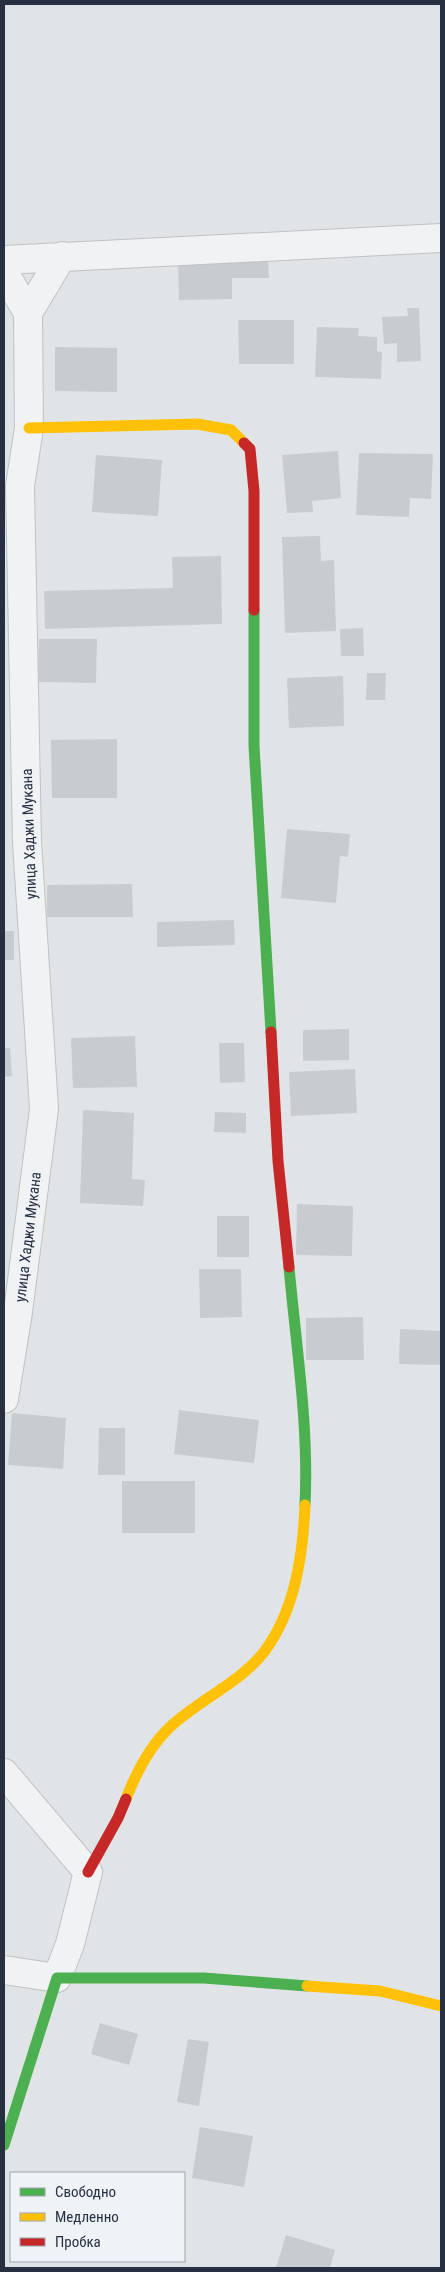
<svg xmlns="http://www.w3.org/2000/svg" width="445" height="2272" font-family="'Roboto Condensed',sans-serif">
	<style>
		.building { fill: #c9cccf }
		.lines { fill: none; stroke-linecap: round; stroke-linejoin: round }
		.street-casing { stroke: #bfc2c5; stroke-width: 30 }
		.street { stroke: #f1f2f3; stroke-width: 28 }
		.fast { stroke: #4caf50; stroke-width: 11 }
		.slow { stroke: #ffc107; stroke-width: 11 }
		.jam { stroke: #c62828; stroke-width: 11 }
		.labels { text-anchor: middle; stroke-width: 4; stroke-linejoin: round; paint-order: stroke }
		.street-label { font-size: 15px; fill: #273041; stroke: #eff2f7 }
	</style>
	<rect width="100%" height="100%" fill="#e1e4e7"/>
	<!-- building -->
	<path class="building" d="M 268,259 L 269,278 L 232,278 L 232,299 L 179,300 L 178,260 Z
		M 407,308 L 419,308 L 421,361 L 397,362 L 397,343 L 384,344 L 382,317 L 408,316 Z
		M 238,320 L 294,320 L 294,364 L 239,364 Z
		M 317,327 L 359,328 L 358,336 L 377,337 L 377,351 L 382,352 L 381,379 L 315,377 Z
		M 55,347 L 117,348 L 117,392 L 55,391 Z
		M 338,451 L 341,498 L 312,501 L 313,512 L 287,513 L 282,455 Z
		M 359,453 L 433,454 L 431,499 L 410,498 L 409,517 L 356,515 Z
		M 96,455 L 162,460 L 158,516 L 92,512 Z
		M 320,536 L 321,561 L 334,560 L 336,631 L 285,633 L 282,537 Z
		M 221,556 L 222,624 L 45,629 L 44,591 L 173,588 L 172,557 Z
		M 363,628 L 364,656 L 341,656 L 340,629 Z
		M 39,639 L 97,639 L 96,683 L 38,682 Z
		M 367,673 L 386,673 L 385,700 L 366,700 Z
		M 343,676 L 344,726 L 289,728 L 287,678 Z
		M 117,739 L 117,798 L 52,798 L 51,740 Z
		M 287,829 L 350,834 L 348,857 L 340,856 L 336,903 L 281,898 Z
		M 132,884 L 133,917 L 47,917 L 47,885 Z
		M 234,920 L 235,945 L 157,947 L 157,922 Z
		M 4,931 L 14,931 L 14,960 L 4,960 Z
		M 349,1029 L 349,1060 L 303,1061 L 303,1030 Z
		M 135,1036 L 137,1087 L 73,1088 L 71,1038 Z
		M 219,1043 L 244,1043 L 245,1082 L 220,1083 Z
		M 4,1048 L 10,1048 L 12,1076 L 4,1077 Z
		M 355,1069 L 357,1113 L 291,1116 L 289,1072 Z
		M 83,1110 L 134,1113 L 132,1179 L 145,1180 L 143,1206 L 80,1203 Z
		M 215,1112 L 246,1113 L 246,1133 L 214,1132 Z
		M 297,1204 L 353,1206 L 352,1256 L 296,1255 Z
		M 217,1216 L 249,1216 L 249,1257 L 217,1257 Z
		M 199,1269 L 241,1269 L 242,1317 L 200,1318 Z
		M 363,1317 L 364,1360 L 306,1360 L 306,1318 Z
		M 400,1329 L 441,1331 L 441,1365 L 399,1364 Z
		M 179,1410 L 259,1420 L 254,1463 L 174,1454 Z
		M 12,1413 L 66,1418 L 63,1469 L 8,1465 Z
		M 99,1428 L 125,1428 L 125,1475 L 98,1475 Z
		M 122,1481 L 195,1481 L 195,1533 L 122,1533 Z
		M 100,2023 L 138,2034 L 129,2065 L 91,2054 Z
		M 188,2039 L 209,2042 L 199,2106 L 177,2102 Z
		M 200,2127 L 253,2136 L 244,2187 L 192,2178 Z
		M 286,2235 L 335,2250 L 330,2268 L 276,2268 Z"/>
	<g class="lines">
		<!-- street casing -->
		<g class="street-casing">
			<path id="street" d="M 4,260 L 441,238
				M 4,272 L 28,313 L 29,428 L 20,486 L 27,842 L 44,1109 L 18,1312 L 4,1399
				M 28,313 L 62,256
				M 4,1773 L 88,1872 L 70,1944 L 57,1978 L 4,1970"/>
		</g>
		<!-- street -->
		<use href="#street" class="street"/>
		<!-- fast -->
		<path class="fast" d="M 254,610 L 254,746 L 271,1032
			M 289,1267 C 296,1346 309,1426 305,1505
			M 4,2145 L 57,1978 L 204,1978 L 307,1986"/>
		<!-- slow -->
		<path class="slow" d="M 29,428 L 197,424 L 231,430 L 244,443
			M 126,1799 C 136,1773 149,1747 169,1728 C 198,1700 239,1684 264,1652 C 295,1611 303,1555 305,1505
			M 307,1986 L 380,1991 L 441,2006"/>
		<!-- jam -->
		<path class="jam" d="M 244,443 L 250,449 L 254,491 L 254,610
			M 271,1032 L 278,1161 L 289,1267
			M 88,1872 L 118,1818 L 126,1799"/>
	</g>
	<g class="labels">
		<!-- street labels -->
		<g class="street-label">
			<text transform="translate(29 834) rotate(-92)" y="5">улица Хаджи Мукана</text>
			<text transform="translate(28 1237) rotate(-83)" y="5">улица Хаджи Мукана</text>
		</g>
	</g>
	<!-- border -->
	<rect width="445" height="2272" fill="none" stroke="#273041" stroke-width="10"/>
	<!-- legend -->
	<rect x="10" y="2172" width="175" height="90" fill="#eff2f7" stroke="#9fa4ae"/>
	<rect x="20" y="2188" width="25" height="8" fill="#4caf50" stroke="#9fa4ae"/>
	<text x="55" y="2197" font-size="15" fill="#273041">Свободно</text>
	<rect x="20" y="2213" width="25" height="8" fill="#ffc107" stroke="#9fa4ae"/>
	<text x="55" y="2222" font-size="15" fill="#273041">Медленно</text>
	<rect x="20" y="2238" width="25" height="8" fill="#c62828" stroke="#9fa4ae"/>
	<text x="55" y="2247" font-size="15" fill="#273041">Пробка</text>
</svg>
